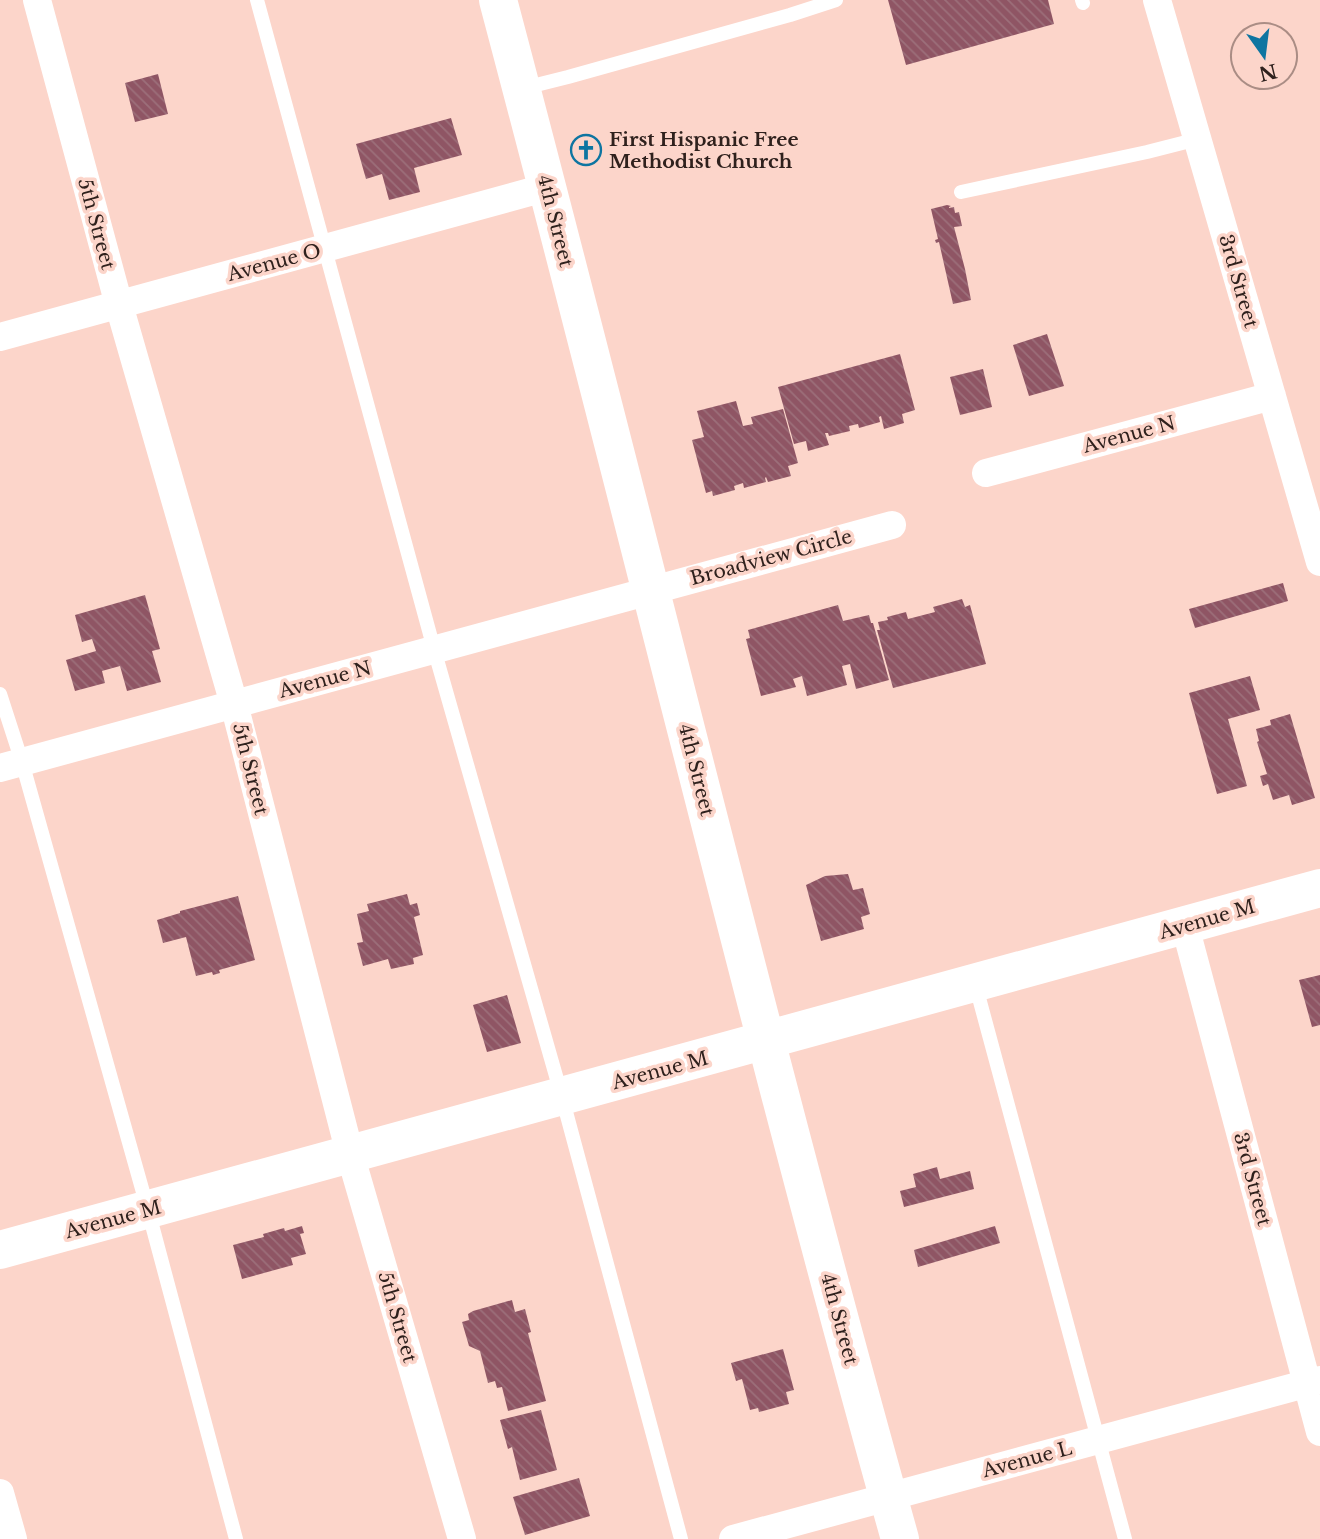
<svg xmlns="http://www.w3.org/2000/svg" width="1320" height="1539" font-family="'Libre Baskerville',serif">
	<style>
		.building { fill: url(#building-back-hatch) }
		.lines { fill: none; stroke-linecap: round; stroke-linejoin: round }
		.lane { stroke: #fff; stroke-width: 14 }
		.street { stroke: #fff; stroke-width: 28 }
		.secondary { stroke: #fff; stroke-width: 38 }
		.labels { text-anchor: middle; stroke-width: 7; stroke-linejoin: round; paint-order: stroke }
		.poi-label { font-size: 19px; font-weight: bold; fill: #2f211d; stroke: #fcd5ca; text-anchor: start }
		.street-label { font-size: 19px; fill: #2f211d; stroke: #fcd5ca }
	</style>
	<defs>
		<pattern id="building-back-hatch" width="6" height="6" patternUnits="userSpaceOnUse" patternTransform="scale(1.75)"><rect width="6" height="6" fill="#8f5564"/><path d="M-1 5l2 2M0 0l6 6M5-1l2 2" fill="none" stroke="#9c6f7a"/></pattern>
	</defs>
	<rect width="100%" height="100%" fill="#fcd5ca"/>
	<!-- building -->
	<path class="building" d="M 888,0 L 1048,0 L 1054,24 L 906,65 Z
		M 158,74 L 168,114 L 135,122 L 125,83 Z
		M 451,118 L 462,155 L 414,168 L 420,192 L 389,200 L 382,174 L 366,179 L 356,144 Z
		M 947,205 L 951,206 L 949,207 L 949,208 L 954,207 L 955,213 L 959,212 L 962,226 L 954,227 L 965,269 L 971,300 L 953,304 L 939,242 L 936,243 L 935,240 L 938,239 L 931,209 Z
		M 1047,334 L 1064,386 L 1029,396 L 1013,345 Z
		M 900,354 L 915,410 L 902,414 L 904,423 L 884,429 L 881,416 L 879,417 L 880,422 L 859,428 L 858,424 L 849,426 L 850,431 L 829,436 L 828,433 L 825,433 L 829,445 L 808,451 L 806,441 L 794,444 L 778,387 Z
		M 983,369 L 992,407 L 960,415 L 950,377 Z
		M 736,401 L 743,426 L 753,424 L 751,417 L 783,409 L 798,463 L 788,466 L 791,476 L 768,482 L 766,477 L 765,478 L 766,482 L 744,488 L 743,483 L 734,486 L 735,490 L 713,496 L 712,491 L 706,493 L 692,440 L 704,437 L 697,411 Z
		M 1283,583 L 1288,601 L 1195,628 L 1189,609 Z
		M 145,595 L 160,649 L 152,651 L 161,682 L 127,691 L 120,666 L 102,671 L 105,683 L 75,691 L 66,660 L 96,651 L 92,639 L 82,642 L 75,615 Z
		M 962,599 L 965,607 L 970,605 L 986,664 L 893,688 L 877,630 L 880,630 L 878,622 L 888,620 L 887,617 L 906,612 L 908,619 L 935,612 L 933,607 Z
		M 838,605 L 843,621 L 869,615 L 871,623 L 873,623 L 889,680 L 856,689 L 850,664 L 842,666 L 847,685 L 807,696 L 802,676 L 793,679 L 796,687 L 761,696 L 746,639 L 750,638 L 748,630 Z
		M 1250,676 L 1260,710 L 1228,719 L 1247,786 L 1217,794 L 1189,693 Z
		M 1290,714 L 1315,798 L 1292,805 L 1289,795 L 1273,800 L 1268,784 L 1263,786 L 1260,776 L 1267,774 L 1257,742 L 1259,741 L 1256,729 L 1271,725 L 1270,720 Z
		M 848,874 L 853,890 L 863,888 L 870,914 L 861,917 L 864,929 L 821,941 L 806,885 L 825,876 Z
		M 407,894 L 410,905 L 417,903 L 420,915 L 414,917 L 423,955 L 413,958 L 414,964 L 391,969 L 388,959 L 363,966 L 357,943 L 363,942 L 357,914 L 369,911 L 367,904 Z
		M 238,896 L 255,960 L 219,970 L 220,973 L 213,975 L 212,972 L 196,976 L 186,937 L 163,943 L 157,920 L 180,913 L 180,911 Z
		M 1320,975 L 1320,1025 L 1312,1027 L 1299,980 Z
		M 507,995 L 521,1043 L 487,1052 L 473,1005 Z
		M 937,1167 L 940,1179 L 970,1171 L 974,1189 L 904,1207 L 900,1191 L 916,1187 L 913,1174 Z
		M 302,1226 L 304,1233 L 300,1234 L 306,1254 L 291,1258 L 293,1265 L 242,1279 L 233,1245 L 264,1237 L 263,1234 L 284,1228 L 285,1231 Z
		M 995,1226 L 1000,1243 L 918,1267 L 914,1250 Z
		M 512,1300 L 515,1312 L 525,1309 L 531,1332 L 528,1333 L 546,1401 L 508,1411 L 502,1387 L 497,1388 L 495,1381 L 488,1383 L 480,1351 L 469,1346 L 462,1322 L 469,1320 L 468,1314 L 473,1311 Z
		M 783,1349 L 794,1390 L 786,1392 L 789,1404 L 759,1412 L 758,1408 L 750,1410 L 742,1379 L 736,1381 L 731,1363 Z
		M 541,1410 L 557,1470 L 520,1480 L 512,1447 L 508,1449 L 500,1420 Z
		M 579,1478 L 590,1516 L 525,1535 L 513,1497 Z"/>
	<g class="lines">
		<!-- lane -->
		<path class="lane" d="M 257,0 L 434,649 L 562,1097 L 681,1539
			M 1082,0 L 1083,3
			M 524,88 L 568,77 L 790,15 L 836,0
			M 961,192 L 1147,152 L 1198,139
			M 0,694 L 22,762 L 148,1210 L 236,1539
			M 975,983 L 1125,1539"/>
		<!-- street -->
		<path class="street" d="M 37,0 L 119,305 L 234,704 L 350,1154 L 462,1539
			M 1157,0 L 1320,562
			M 0,337 L 548,187
			M 986,473 L 1272,396
			M 0,768 L 892,525
			M 1185,926 L 1320,1432
			M 0,1493 L 13,1539
			M 733,1539 L 1320,1380"/>
		<!-- secondary -->
		<path class="secondary" d="M 498,0 C 634,512 757,1028 900,1539
			M 0,1250 L 1320,888"/>
	</g>
	<!-- icons -->
	<defs>
		<g id="church-ring" transform="scale(1.575)"><circle r="9.5" fill="#fcd5ca" stroke="#0e75a1" stroke-width="1.5"/><path d="M-1.2-6h2.4v3.5h3.3v2.4h-3.3V6h-2.4V-.1h-3.3v-2.4h3.3Z" fill="#0e75a1"/></g>
	</defs>
	<g fill-rule="evenodd">
		<use href="#church-ring" x="586" y="150"/>
	</g>
	<g class="labels">
		<!-- poi labels -->
		<g class="poi-label">
			<text x="609" y="146">First Hispanic Free<tspan x="609" dy="22">Methodist Church</tspan></text>
		</g>
		<!-- street labels -->
		<g class="street-label">
			<text transform="translate(556 221) rotate(76)" y="7">4th Street</text>
			<text transform="translate(97 224) rotate(75)" y="7">5th Street</text>
			<text transform="translate(274 262) rotate(-15)" y="7">Avenue O</text>
			<text transform="translate(1239 281) rotate(74)" y="7">3rd Street</text>
			<text transform="translate(1129 434) rotate(-15)" y="7">Avenue N</text>
			<text transform="translate(771 557) rotate(-15)" y="7">Broadview Circle</text>
			<text transform="translate(325 679) rotate(-15)" y="7">Avenue N</text>
			<text transform="translate(251 769) rotate(76)" y="7">5th Street</text>
			<text transform="translate(697 770) rotate(76)" y="7">4th Street</text>
			<text transform="translate(1207 919) rotate(-16)" y="7">Avenue M</text>
			<text transform="translate(660 1070) rotate(-15)" y="7">Avenue M</text>
			<text transform="translate(1253 1179) rotate(75)" y="7">3rd Street</text>
			<text transform="translate(113 1219) rotate(-15)" y="7">Avenue M</text>
			<text transform="translate(398 1317) rotate(74)" y="7">5th Street</text>
			<text transform="translate(840 1319) rotate(75)" y="7">4th Street</text>
			<text transform="translate(1027 1459) rotate(-15)" y="7">Avenue L</text>
		</g>
	</g>
	<!-- north arrow -->
	<g transform="translate(1264 56) rotate(166)"><circle r="33" fill="#fcd5ca" stroke="#aa8d85" stroke-width="2"/>
	<path d="M0-5L12 26L0 18L-12 26Z" fill="#0e75a1"/>
	<text y="-10" font-size="19" font-weight="bold" text-anchor="middle" fill="#2f211d">N</text>
	</g>
</svg>
